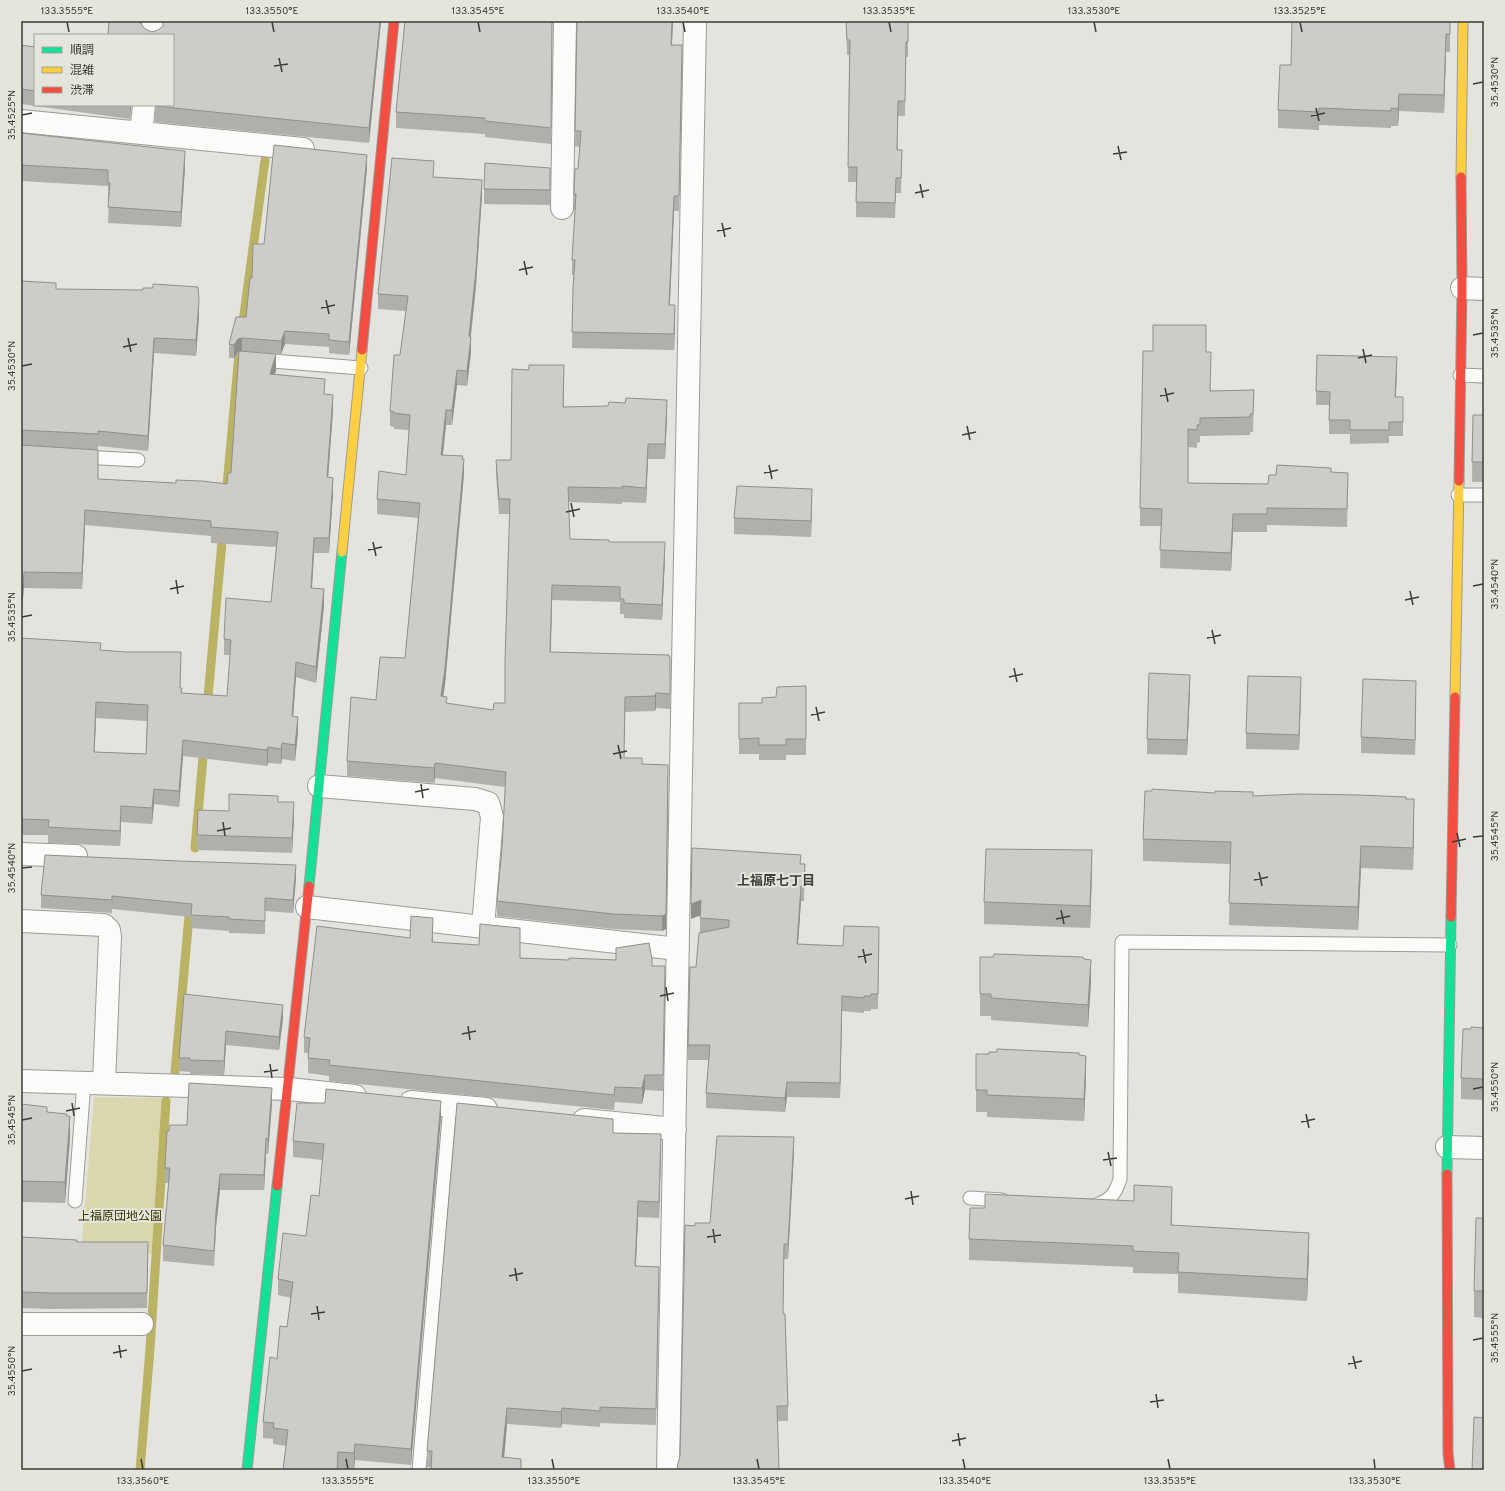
<svg xmlns="http://www.w3.org/2000/svg" width="1505" height="1491" font-family="Overpass,'Noto Sans JP',sans-serif">
	<style>
		.green { fill: #dad7ae }
		.lines { fill: none; stroke-linecap: round; stroke-linejoin: round }
		.stream { stroke: #b9b363; stroke-width: 9 }
		.lane-casing { stroke: #9b9b98; stroke-width: 15 }
		.street-casing { stroke: #9b9b98; stroke-width: 24 }
		.fast-casing { stroke: #9b9b98; stroke-width: 11 }
		.slow-casing { stroke: #9b9b98; stroke-width: 11 }
		.jam-casing { stroke: #9b9b98; stroke-width: 11 }
		.lane { stroke: #fbfbfa; stroke-width: 13 }
		.street { stroke: #fbfbfa; stroke-width: 22 }
		.fast { stroke: #16e098; stroke-width: 9 }
		.slow { stroke: #ffcf43; stroke-width: 9 }
		.jam { stroke: #f24e42; stroke-width: 9 }
		.wall { fill: #b0afac; fill-rule: evenodd }
		.shaded-wall { fill: #908f8c }
		.building { fill: #cdccc8; stroke: #908f8c; fill-rule: evenodd }
		.ticks { fill: none; stroke: #3c3c38; stroke-width: 1.5 }
		.labels { text-anchor: middle; stroke-width: 4; stroke-linejoin: round; paint-order: stroke }
		.park-label { font-size: 12px; fill: #363303; stroke: #e6e5dc }
		.neighbourhood-label { font-size: 13px; font-weight: bold; fill: #3c3c38; stroke: #e6e5dc }
		.neatline { fill: none; stroke: #3c3c38; stroke-width: 1.5 }
		.ticks-label { font-size: 10px; text-anchor: middle; fill: #3c3c38 }
	</style>
	<rect width="100%" height="100%" fill="#e4e3de"/>
	<!-- green -->
	<path class="green" d="M 94,1097 L 163,1098 L 154,1254 L 81,1252 Z"/>
	<g class="lines">
		<!-- stream -->
		<path class="stream" d="M 242,329 L 265,160
			M 226,497 L 239,354
			M 207,708 L 223,531
			M 195,848 L 204,746
			M 175,1072 L 190,905
			M 140,1470 L 150,1349 L 166,1101"/>
		<!-- lane casing -->
		<g class="lane-casing">
			<path id="lane" d="M 259,360 L 361,368
				M 1460,375 L 1484,376
				M 82,457 L 138,460
				M 1458,495 L 1484,495
				M 970,1198 L 1002,1200
				M 75,1201 L 84,1082
				M 1092,1206 C 1108,1202 1115,1196 1120,1179 L 1122,942 L 1450,945
				M 419,1470 L 450,1106"/>
		</g>
		<!-- street casing -->
		<g class="street-casing">
			<path id="street" d="M 152,35 L 153,21
				M 21,121 L 303,149
				M 141,133 L 144,105
				M 562,208 L 565,21
				M 1462,288 L 1484,289
				M 319,786 L 475,799 L 488,803 L 490,809 L 492,817 L 483,927
				M 21,854 L 76,856
				M 307,907 L 678,949
				M 21,921 L 104,925 L 109,930 L 110,937 L 104,1083
				M 21,1081 L 289,1089 L 355,1096
				M 411,1102 L 486,1109
				M 584,1120 L 675,1129
				M 1447,1147 L 1484,1148
				M 21,1324 L 142,1324
				M 668,1470 L 695,21"/>
		</g>
		<!-- fast casing -->
		<g class="fast-casing">
			<path id="fast" d="M 309,886 L 342,552
				M 1447,1174 L 1451,917
				M 247,1470 L 277,1186"/>
		</g>
		<!-- slow casing -->
		<g class="slow-casing">
			<path id="slow" d="M 1461,177 L 1463,21
				M 342,552 L 362,350
				M 1455,697 L 1459,481"/>
		</g>
		<!-- jam casing -->
		<g class="jam-casing">
			<path id="jam" d="M 362,350 L 394,21
				M 1459,481 L 1462,288 L 1461,177
				M 1451,917 L 1455,697
				M 1447,1174 L 1448,1453 L 1450,1470
				M 277,1186 L 309,886"/>
		</g>
		<!-- lane -->
		<use href="#lane" class="lane"/>
		<!-- street -->
		<use href="#street" class="street"/>
		<!-- fast -->
		<use href="#fast" class="fast"/>
		<!-- slow -->
		<use href="#slow" class="slow"/>
		<!-- jam -->
		<use href="#jam" class="jam"/>
	</g>
	<!-- wall -->
	<path class="wall" d="M 92,21 L 140,21 L 141,24 L 145,29 L 152,32 L 381,21 L 369,143 L 155,122 L 155,105 L 173,35 L 108,35 L 109,22 Z
		M 552,21 L 551,144 L 485,137 L 485,134 L 396,128 L 396,112 Z
		M 577,21 L 673,21 L 672,45 L 682,61 L 679,211 L 674,211 L 670,305 L 675,321 L 674,350 L 572,348 L 573,288 L 574,275 L 572,275 L 572,260 L 575,210 L 574,210 L 574,194 L 578,169 L 580,147 L 575,146 Z
		M 846,21 L 908,21 L 908,57 L 906,57 L 905,116 L 898,116 L 898,150 L 902,150 L 901,193 L 896,193 L 895,218 L 856,217 L 856,182 L 848,182 L 849,55 L 847,55 Z
		M 1450,21 L 1450,52 L 1446,52 L 1444,113 L 1399,111 L 1398,126 L 1391,126 L 1391,128 L 1319,125 L 1319,130 L 1278,128 L 1278,110 L 1291,65 Z
		M 21,45 L 35,47 L 35,105 L 131,105 L 130,119 L 21,104 Z
		M 21,133 L 185,167 L 181,227 L 108,223 L 109,199 L 108,199 L 108,186 L 21,181 Z
		M 367,168 L 349,355 L 329,353 L 329,347 L 285,344 L 281,354 L 254,352 L 276,370 L 275,374 L 325,394 L 333,410 L 328,477 L 333,493 L 329,553 L 314,553 L 312,588 L 324,605 L 316,683 L 296,677 L 293,716 L 298,732 L 295,761 L 282,759 L 281,764 L 268,763 L 267,766 L 183,756 L 179,807 L 154,804 L 152,824 L 121,822 L 120,846 L 48,843 L 48,835 L 21,835 L 21,638 L 101,650 L 181,668 L 180,688 L 182,693 L 227,696 L 230,655 L 224,655 L 224,639 L 271,602 L 276,547 L 211,543 L 211,536 L 85,525 L 82,589 L 24,588 L 21,445 L 98,479 L 176,483 L 227,484 L 231,473 L 239,352 L 234,358 L 229,358 L 229,344 L 246,317 L 252,278 L 264,244 ZM 96,718 L 147,721 L 146,754 L 94,752 Z
		M 550,168 L 550,205 L 484,204 L 484,189 Z
		M 434,178 L 482,195 L 476,285 L 471,336 L 471,352 L 467,386 L 457,385 L 452,425 L 446,425 L 443,455 L 463,459 L 464,474 L 445,684 L 443,697 L 447,704 L 493,710 L 505,703 L 510,514 L 499,514 L 496,475 L 496,460 L 511,460 L 564,380 L 564,407 L 667,416 L 665,459 L 648,459 L 646,503 L 622,502 L 622,504 L 568,502 L 570,539 L 609,542 L 665,557 L 662,620 L 624,618 L 624,614 L 620,614 L 620,602 L 552,600 L 551,652 L 670,672 L 670,709 L 656,708 L 655,711 L 625,712 L 624,758 L 642,764 L 668,780 L 666,929 L 662,931 L 613,929 L 497,916 L 497,901 L 502,848 L 505,787 L 435,778 L 434,783 L 347,776 L 347,761 L 376,700 L 405,658 L 418,518 L 377,514 L 377,499 L 406,475 L 409,430 L 394,429 L 394,427 L 390,426 L 390,411 L 400,355 L 406,311 L 378,309 L 378,294 Z
		M 21,281 L 56,289 L 199,316 L 196,356 L 154,353 L 148,451 L 98,446 L 98,450 L 21,445 Z
		M 1206,352 L 1211,391 L 1254,390 L 1253,432 L 1250,432 L 1250,435 L 1200,436 L 1200,442 L 1197,443 L 1197,448 L 1188,447 L 1188,483 L 1268,484 L 1276,475 L 1331,472 L 1348,491 L 1347,527 L 1267,525 L 1267,532 L 1233,532 L 1231,571 L 1160,568 L 1161,526 L 1140,526 L 1140,508 Z
		M 1397,370 L 1396,397 L 1403,397 L 1403,436 L 1389,436 L 1389,443 L 1350,444 L 1350,434 L 1329,434 L 1329,405 L 1316,405 L 1316,391 Z
		M 1473,415 L 1484,415 L 1484,482 L 1472,482 Z
		M 812,504 L 811,537 L 734,534 L 734,518 Z
		M 806,686 L 806,755 L 786,755 L 786,760 L 759,760 L 759,754 L 739,754 L 739,703 L 762,703 Z
		M 1190,690 L 1187,755 L 1147,754 L 1147,739 Z
		M 1301,693 L 1299,750 L 1246,749 L 1246,733 Z
		M 1416,697 L 1415,755 L 1361,753 L 1361,737 Z
		M 1253,796 L 1406,799 L 1414,822 L 1413,870 L 1361,868 L 1358,930 L 1229,925 L 1230,864 L 1143,861 L 1143,839 Z
		M 278,802 L 294,818 L 292,853 L 197,850 L 197,835 L 229,811 Z
		M 801,864 L 805,864 L 804,901 L 801,901 L 798,944 L 843,946 L 879,942 L 878,1009 L 871,1009 L 871,1011 L 864,1011 L 864,1013 L 842,1011 L 840,1098 L 787,1097 L 785,1112 L 706,1108 L 706,1093 L 709,1060 L 688,1060 L 688,1045 L 700,933 L 700,915 L 691,919 Z
		M 1092,872 L 1090,928 L 984,924 L 984,902 Z
		M 296,878 L 293,913 L 265,911 L 265,934 L 229,933 L 229,931 L 191,928 L 191,917 L 112,909 L 112,913 L 41,908 L 41,895 Z
		M 433,934 L 433,942 L 520,958 L 652,966 L 665,982 L 663,1091 L 645,1090 L 642,1104 L 615,1102 L 614,1110 L 329,1081 L 329,1076 L 308,1073 L 308,1053 L 304,1053 L 304,1037 L 410,938 Z
		M 980,957 L 1084,959 L 1091,982 L 1088,1027 L 991,1020 L 991,1016 L 980,1016 Z
		M 184,994 L 283,1018 L 279,1050 L 226,1045 L 224,1075 L 190,1074 L 190,1072 L 179,1071 L 179,1058 Z
		M 1484,1028 L 1484,1100 L 1461,1099 L 1461,1078 L 1471,1029 Z
		M 976,1054 L 1079,1055 L 1086,1078 L 1084,1121 L 987,1117 L 987,1112 L 976,1112 Z
		M 272,1103 L 268,1154 L 266,1154 L 264,1190 L 220,1190 L 216,1227 L 214,1266 L 163,1261 L 163,1245 L 169,1183 L 165,1183 L 165,1168 L 169,1131 L 187,1125 Z
		M 21,1104 L 47,1112 L 67,1116 L 70,1137 L 65,1203 L 21,1202 Z
		M 441,1117 L 411,1465 L 355,1460 L 354,1469 L 338,1468 L 338,1470 L 283,1470 L 286,1446 L 273,1444 L 273,1439 L 263,1438 L 263,1422 L 277,1359 L 287,1327 L 291,1298 L 278,1295 L 278,1279 L 306,1236 L 319,1196 L 323,1160 L 293,1157 L 293,1141 Z
		M 613,1133 L 661,1150 L 659,1218 L 638,1217 L 636,1266 L 659,1283 L 656,1425 L 600,1423 L 600,1427 L 562,1424 L 561,1428 L 507,1424 L 504,1457 L 521,1470 L 427,1467 L 427,1451 Z
		M 794,1152 L 788,1259 L 784,1259 L 783,1314 L 788,1406 L 788,1421 L 778,1421 L 680,1456 L 695,1226 L 710,1223 Z
		M 1172,1208 L 1171,1225 L 1309,1254 L 1307,1301 L 1178,1293 L 1178,1274 L 1133,1273 L 1133,1267 L 969,1260 L 969,1239 Z
		M 1484,1218 L 1484,1318 L 1474,1317 L 1474,1291 Z
		M 21,1237 L 77,1242 L 148,1257 L 147,1308 L 51,1309 L 21,1308 Z"/>
	<!-- shaded-wall -->
	<path class="shaded-wall" d="M 380,21 L 381,21 L 369,143 L 369,128 Z
		M 672,21 L 673,21 L 671,61 L 671,45 Z
		M 1446,34 L 1446,52 L 1444,113 L 1444,95 Z
		M 1399,94 L 1399,111 L 1398,126 L 1398,109 Z
		M 130,105 L 131,105 L 130,119 Z
		M 185,151 L 185,167 L 181,227 L 181,212 Z
		M 367,155 L 367,168 L 349,355 L 349,342 Z
		M 482,180 L 482,195 L 476,285 L 469,351 L 469,336 Z
		M 674,196 L 674,211 L 669,320 L 669,305 Z
		M 199,301 L 199,316 L 196,356 L 196,340 Z
		M 675,305 L 675,321 L 674,350 L 674,334 Z
		M 285,331 L 285,344 L 281,354 L 281,341 Z
		M 471,337 L 471,352 L 467,386 L 467,371 Z
		M 154,338 L 154,353 L 148,451 L 148,436 Z
		M 242,338 L 242,351 L 238,352 L 234,358 L 234,345 L 238,339 Z
		M 276,354 L 276,370 L 270,389 L 270,374 Z
		M 1397,357 L 1397,370 L 1395,410 L 1395,397 Z
		M 457,370 L 457,385 L 452,425 L 452,410 Z
		M 333,395 L 333,410 L 327,493 L 327,477 Z
		M 667,400 L 667,416 L 665,459 L 665,444 Z
		M 446,410 L 446,425 L 441,470 L 441,455 Z
		M 648,444 L 648,459 L 646,503 L 646,488 Z
		M 464,459 L 464,474 L 445,684 L 441,711 L 441,696 Z
		M 333,478 L 333,493 L 329,553 L 329,538 Z
		M 812,489 L 812,504 L 811,537 L 811,521 Z
		M 85,510 L 85,525 L 82,589 L 82,573 Z
		M 1233,514 L 1233,532 L 1231,571 L 1231,553 Z
		M 314,538 L 314,553 L 311,603 L 311,588 Z
		M 665,542 L 665,557 L 662,620 L 662,605 Z
		M 24,572 L 24,588 L 21,620 L 21,604 Z
		M 552,585 L 552,600 L 550,667 L 550,652 Z
		M 324,589 L 324,605 L 316,683 L 316,667 Z
		M 296,662 L 296,677 L 292,732 L 292,716 Z
		M 1190,675 L 1190,690 L 1187,755 L 1187,740 Z
		M 1301,677 L 1301,693 L 1299,750 L 1299,735 Z
		M 1416,681 L 1416,697 L 1415,755 L 1415,740 Z
		M 656,693 L 656,708 L 655,711 L 655,696 Z
		M 96,702 L 96,718 L 94,768 L 94,752 Z
		M 298,717 L 298,732 L 295,761 L 295,745 Z
		M 183,740 L 183,756 L 179,807 L 179,791 Z
		M 282,743 L 282,759 L 281,764 L 281,749 Z
		M 268,747 L 268,763 L 267,766 L 267,750 Z
		M 435,763 L 435,778 L 434,783 L 434,768 Z
		M 668,780 L 666,929 L 662,931 L 662,916 Z
		M 154,789 L 154,804 L 152,824 L 152,808 Z
		M 1414,799 L 1414,822 L 1413,870 L 1413,848 Z
		M 294,802 L 294,818 L 292,853 L 292,838 Z
		M 121,806 L 121,822 L 120,846 L 120,831 Z
		M 1361,846 L 1361,868 L 1358,930 L 1358,907 Z
		M 1092,850 L 1092,872 L 1090,928 L 1090,906 Z
		M 296,865 L 296,878 L 293,913 L 293,900 Z
		M 801,886 L 801,901 L 797,959 L 797,944 Z
		M 701,900 L 701,915 L 691,919 L 691,904 Z
		M 433,918 L 433,934 L 432,957 L 432,942 Z
		M 1091,960 L 1091,982 L 1088,1027 L 1088,1005 Z
		M 842,996 L 842,1011 L 840,1098 L 840,1083 Z
		M 283,1005 L 283,1018 L 279,1050 L 279,1037 Z
		M 226,1031 L 226,1045 L 224,1075 L 224,1061 Z
		M 1086,1056 L 1086,1078 L 1084,1121 L 1084,1099 Z
		M 645,1075 L 645,1090 L 642,1104 L 642,1088 Z
		M 787,1082 L 787,1097 L 785,1112 L 785,1098 Z
		M 272,1088 L 272,1103 L 268,1154 L 268,1139 Z
		M 441,1101 L 441,1117 L 411,1465 L 411,1449 Z
		M 70,1116 L 70,1137 L 65,1203 L 65,1182 Z
		M 661,1134 L 661,1150 L 659,1218 L 659,1202 Z
		M 794,1137 L 794,1152 L 788,1259 L 788,1244 Z
		M 266,1138 L 266,1154 L 264,1190 L 264,1175 Z
		M 220,1174 L 220,1190 L 216,1227 L 214,1266 L 216,1212 Z
		M 1172,1187 L 1172,1208 L 1171,1246 L 1171,1225 Z
		M 638,1201 L 638,1217 L 635,1282 L 635,1266 Z
		M 1309,1233 L 1309,1254 L 1307,1301 L 1307,1279 Z
		M 507,1408 L 507,1424 L 503,1470 L 502,1457 Z
		M 562,1408 L 562,1424 L 561,1428 L 561,1412 Z
		M 355,1444 L 355,1460 L 354,1469 L 354,1453 Z
		M 338,1452 L 338,1470 L 337,1470 Z"/>
	<!-- building -->
	<path class="building" d="M 109,21 L 140,21 L 141,24 L 145,29 L 152,32 L 158,30 L 163,26 L 163,21 L 380,21 L 369,128 L 155,106 L 155,105 L 173,105 L 173,35 L 108,35 Z
		M 405,21 L 552,21 L 551,128 L 485,121 L 485,118 L 396,112 Z
		M 577,21 L 672,21 L 671,45 L 682,45 L 679,196 L 674,196 L 669,305 L 675,305 L 674,334 L 572,332 L 573,288 L 575,260 L 572,260 L 576,194 L 574,194 L 575,169 L 578,169 L 581,131 L 575,131 Z
		M 846,21 L 908,21 L 908,42 L 906,42 L 905,101 L 898,101 L 897,150 L 902,150 L 901,178 L 896,178 L 895,203 L 856,202 L 857,167 L 848,167 L 850,40 L 847,40 Z
		M 1292,21 L 1450,21 L 1450,34 L 1446,34 L 1444,95 L 1399,94 L 1398,109 L 1391,108 L 1391,111 L 1319,108 L 1319,112 L 1278,110 L 1280,65 L 1291,65 Z
		M 21,45 L 35,47 L 35,91 L 21,89 Z
		M 21,133 L 185,151 L 181,212 L 108,207 L 110,183 L 108,183 L 108,170 L 21,165 Z
		M 274,145 L 367,155 L 349,342 L 329,340 L 329,334 L 285,331 L 281,341 L 242,338 L 238,339 L 234,345 L 229,344 L 236,317 L 246,317 L 250,278 L 252,278 L 253,244 L 264,244 Z
		M 392,158 L 434,161 L 433,177 L 482,180 L 476,270 L 469,336 L 471,337 L 467,371 L 457,370 L 452,410 L 446,410 L 441,455 L 463,456 L 462,459 L 464,459 L 445,669 L 441,696 L 447,697 L 446,703 L 493,710 L 494,703 L 505,703 L 505,661 L 510,499 L 499,499 L 496,460 L 511,460 L 512,369 L 529,370 L 529,365 L 564,365 L 563,407 L 608,406 L 609,402 L 625,403 L 626,398 L 667,400 L 665,444 L 648,444 L 646,488 L 622,486 L 622,488 L 568,487 L 570,539 L 609,540 L 609,542 L 665,542 L 662,605 L 624,603 L 624,599 L 620,599 L 620,587 L 552,585 L 550,652 L 669,655 L 669,657 L 670,657 L 670,694 L 656,693 L 655,696 L 625,697 L 624,758 L 642,758 L 642,764 L 668,765 L 666,914 L 662,916 L 613,914 L 497,901 L 502,848 L 506,772 L 435,763 L 434,768 L 347,761 L 351,697 L 376,700 L 380,657 L 405,658 L 420,503 L 377,499 L 379,471 L 406,475 L 410,415 L 394,413 L 394,412 L 390,411 L 394,355 L 400,355 L 408,296 L 378,294 Z
		M 485,163 L 550,168 L 550,190 L 484,189 Z
		M 21,281 L 56,283 L 56,289 L 143,290 L 143,288 L 153,288 L 153,284 L 198,287 L 199,301 L 196,340 L 154,338 L 148,436 L 98,431 L 98,434 L 21,430 Z
		M 1153,325 L 1206,325 L 1206,352 L 1211,352 L 1210,391 L 1254,390 L 1253,414 L 1250,414 L 1250,417 L 1200,418 L 1200,424 L 1197,425 L 1197,430 L 1188,429 L 1188,483 L 1268,484 L 1269,475 L 1276,475 L 1277,465 L 1331,468 L 1331,472 L 1348,473 L 1347,509 L 1267,508 L 1267,514 L 1233,514 L 1231,553 L 1160,550 L 1162,509 L 1140,508 L 1143,351 L 1153,351 Z
		M 239,351 L 276,354 L 270,374 L 325,379 L 324,394 L 333,395 L 327,477 L 333,478 L 329,538 L 314,538 L 311,588 L 324,589 L 316,667 L 296,662 L 292,716 L 298,717 L 295,745 L 282,743 L 281,749 L 268,747 L 267,750 L 183,740 L 179,791 L 154,789 L 152,808 L 121,806 L 120,831 L 48,827 L 49,820 L 21,819 L 21,638 L 101,643 L 100,650 L 127,652 L 181,652 L 180,688 L 182,688 L 181,693 L 227,696 L 231,640 L 224,639 L 226,598 L 271,602 L 278,532 L 211,527 L 211,521 L 85,510 L 82,573 L 24,572 L 21,604 L 21,445 L 98,450 L 98,479 L 176,483 L 176,480 L 202,481 L 227,484 L 228,473 L 231,473 ZM 96,702 L 148,705 L 146,754 L 94,752 Z
		M 1317,355 L 1397,357 L 1395,397 L 1403,397 L 1403,422 L 1389,422 L 1389,430 L 1350,430 L 1350,420 L 1329,420 L 1330,392 L 1316,391 Z
		M 1473,415 L 1484,415 L 1484,462 L 1472,462 Z
		M 737,486 L 812,489 L 811,521 L 734,518 Z
		M 1149,673 L 1190,675 L 1187,740 L 1147,739 Z
		M 1248,676 L 1301,677 L 1299,735 L 1246,733 Z
		M 1363,679 L 1416,681 L 1415,740 L 1361,737 Z
		M 806,686 L 806,739 L 786,739 L 786,745 L 759,745 L 759,738 L 739,739 L 739,703 L 762,703 L 762,698 L 776,697 L 777,687 Z
		M 1152,789 L 1215,793 L 1215,791 L 1253,792 L 1253,796 L 1300,794 L 1360,795 L 1406,797 L 1406,799 L 1414,799 L 1413,848 L 1361,846 L 1358,907 L 1229,903 L 1231,842 L 1143,839 L 1145,791 L 1152,791 Z
		M 229,794 L 278,796 L 278,802 L 294,802 L 292,838 L 197,835 L 198,810 L 229,811 Z
		M 692,848 L 801,855 L 800,864 L 805,864 L 804,886 L 801,886 L 797,944 L 843,946 L 844,926 L 879,927 L 878,994 L 871,994 L 871,996 L 864,996 L 864,998 L 842,996 L 840,1083 L 787,1082 L 785,1098 L 706,1093 L 710,1045 L 688,1045 L 690,967 L 696,967 L 699,933 L 729,927 L 729,920 L 700,918 L 701,900 L 691,904 Z
		M 986,849 L 1092,850 L 1090,906 L 984,902 Z
		M 45,855 L 179,861 L 296,865 L 293,900 L 265,898 L 265,921 L 229,919 L 229,917 L 191,915 L 192,904 L 112,896 L 112,900 L 41,895 Z
		M 411,916 L 433,918 L 432,942 L 479,945 L 480,924 L 520,928 L 520,958 L 569,960 L 569,958 L 616,960 L 616,948 L 649,943 L 652,959 L 652,966 L 665,966 L 663,1075 L 645,1075 L 642,1088 L 615,1087 L 614,1095 L 329,1065 L 330,1060 L 308,1058 L 310,1038 L 304,1037 L 317,926 L 410,938 Z
		M 994,954 L 1083,957 L 1084,959 L 1091,960 L 1088,1005 L 991,998 L 991,994 L 980,994 L 980,957 L 993,957 Z
		M 184,994 L 283,1005 L 279,1037 L 226,1031 L 224,1061 L 190,1060 L 190,1058 L 179,1058 Z
		M 1471,1027 L 1484,1028 L 1484,1079 L 1461,1078 L 1463,1029 L 1471,1029 Z
		M 997,1049 L 1079,1053 L 1079,1055 L 1086,1056 L 1084,1099 L 987,1095 L 987,1090 L 976,1090 L 976,1054 L 989,1054 L 989,1052 L 997,1052 Z
		M 189,1083 L 272,1088 L 268,1139 L 266,1138 L 264,1175 L 220,1174 L 216,1212 L 214,1251 L 163,1245 L 170,1168 L 165,1168 L 167,1131 L 169,1131 L 170,1125 L 187,1125 Z
		M 326,1089 L 441,1101 L 411,1449 L 355,1444 L 354,1453 L 338,1452 L 337,1470 L 283,1470 L 288,1430 L 273,1428 L 274,1423 L 263,1422 L 270,1357 L 277,1359 L 280,1326 L 287,1327 L 293,1282 L 278,1279 L 283,1233 L 306,1236 L 311,1195 L 319,1196 L 324,1144 L 293,1141 L 297,1103 L 325,1103 Z
		M 457,1103 L 613,1119 L 613,1133 L 661,1134 L 659,1202 L 638,1201 L 635,1266 L 659,1267 L 656,1409 L 600,1407 L 600,1411 L 562,1408 L 561,1412 L 507,1408 L 502,1457 L 521,1459 L 521,1470 L 431,1470 L 432,1451 L 427,1451 Z
		M 21,1104 L 47,1107 L 47,1112 L 67,1114 L 66,1116 L 70,1116 L 65,1182 L 21,1181 Z
		M 717,1136 L 794,1137 L 788,1244 L 784,1244 L 783,1314 L 785,1314 L 788,1406 L 777,1406 L 779,1470 L 677,1470 L 678,1463 L 680,1456 L 685,1225 L 695,1226 L 695,1223 L 710,1223 Z
		M 1134,1185 L 1172,1187 L 1171,1225 L 1309,1233 L 1307,1279 L 1178,1272 L 1179,1253 L 1133,1251 L 1133,1246 L 969,1239 L 970,1208 L 985,1208 L 985,1194 L 1134,1201 Z
		M 1476,1218 L 1484,1218 L 1484,1291 L 1474,1291 Z
		M 21,1237 L 77,1240 L 77,1242 L 148,1242 L 147,1293 L 51,1293 L 21,1292 Z
		M 1474,1417 L 1484,1418 L 1484,1470 L 1472,1470 Z"/>
	<!-- ticks -->
	<path class="ticks" d="M 67,22 L 69,32M 272,22 L 274,32M 478,22 L 480,32M 683,22 L 685,32M 889,22 L 891,32M 1094,22 L 1096,32M 1300,22 L 1302,32M 279,58 L 282,72M 274,66 L 288,64M 1473,84 L 1483,82M 1316,108 L 1319,121M 22,115 L 32,113M 1311,116 L 1325,113M 1118,146 L 1121,160M 1113,154 L 1127,152M 920,184 L 923,198M 915,193 L 929,190M 722,223 L 725,237M 717,231 L 731,228M 524,261 L 527,275M 519,270 L 533,267M 326,300 L 329,314M 321,308 L 335,305M 1473,335 L 1483,333M 128,338 L 131,352M 123,347 L 137,344M 1363,349 L 1366,363M 1358,358 L 1372,355M 22,366 L 32,364M 1165,388 L 1168,402M 1160,396 L 1174,393M 967,426 L 970,440M 962,435 L 976,432M 769,465 L 772,479M 764,473 L 778,470M 571,503 L 574,517M 566,512 L 580,509M 373,542 L 376,556M 368,550 L 382,547M 176,580 L 178,594M 1473,586 L 1483,584M 170,589 L 184,586M 1410,591 L 1413,605M 1405,600 L 1419,597M 22,617 L 32,615M 1212,630 L 1215,644M 1207,638 L 1221,635M 1014,668 L 1017,682M 1009,677 L 1023,674M 816,707 L 819,721M 811,715 L 825,712M 618,745 L 621,759M 613,754 L 627,751M 421,784 L 423,798M 415,792 L 429,789M 223,822 L 225,836M 217,831 L 231,828M 1457,833 L 1460,847M 1473,837 L 1483,836M 1452,842 L 1466,839M 22,868 L 32,867M 1259,872 L 1262,886M 1254,880 L 1268,877M 1061,910 L 1064,924M 1056,919 L 1070,916M 863,949 L 866,963M 858,957 L 872,954M 666,987 L 668,1001M 660,996 L 674,993M 468,1026 L 470,1040M 462,1034 L 476,1031M 270,1064 L 272,1078M 264,1072 L 278,1070M 1473,1089 L 1483,1087M 72,1103 L 74,1116M 66,1111 L 80,1108M 1306,1114 L 1309,1128M 22,1120 L 32,1118M 1301,1122 L 1315,1119M 1108,1152 L 1111,1166M 1103,1160 L 1117,1158M 911,1191 L 913,1205M 905,1199 L 919,1196M 713,1229 L 715,1243M 707,1237 L 721,1235M 515,1268 L 517,1281M 509,1276 L 523,1273M 317,1306 L 319,1320M 311,1314 L 325,1312M 1473,1340 L 1483,1338M 119,1345 L 121,1358M 113,1353 L 127,1350M 1353,1356 L 1356,1369M 1348,1364 L 1362,1361M 22,1371 L 32,1369M 1156,1394 L 1158,1408M 1150,1402 L 1164,1400M 958,1433 L 960,1446M 952,1441 L 966,1438M 141,1459 L 143,1469M 346,1459 L 348,1469M 552,1459 L 554,1469M 757,1459 L 759,1469M 963,1459 L 965,1469M 1168,1459 L 1170,1469M 1374,1459 L 1375,1469"/>
	<g class="labels">
		<!-- park labels -->
		<g class="park-label">
			<text x="120" y="1220">上福原団地公園</text>
		</g>
		<!-- neighbourhood labels -->
		<g class="neighbourhood-label">
			<text x="776" y="885">上福原七丁目</text>
		</g>
	</g>
	<!-- border -->
	<rect width="1505" height="1491" fill="none" stroke="#e6e5dc" stroke-width="44"/>
	<!-- legend -->
	<rect x="34" y="34" width="140" height="72" fill="#e6e5dc" stroke="#a2a19a"/>
	<rect x="42" y="47" width="20" height="6" fill="#16e098" stroke="#a2a19a"/>
	<text x="70" y="54" font-size="12" fill="#3c3c38">順調</text>
	<rect x="42" y="67" width="20" height="6" fill="#ffcf43" stroke="#a2a19a"/>
	<text x="70" y="74" font-size="12" fill="#3c3c38">混雑</text>
	<rect x="42" y="87" width="20" height="6" fill="#f24e42" stroke="#a2a19a"/>
	<text x="70" y="94" font-size="12" fill="#3c3c38">渋滞</text>
	<rect x="22" y="22" width="1461" height="1447" class="neatline"/>
	<g class="ticks-label">
		<text x="67" y="14">133.3555°E</text>
		<text x="272" y="14">133.3550°E</text>
		<text x="478" y="14">133.3545°E</text>
		<text x="683" y="14">133.3540°E</text>
		<text x="889" y="14">133.3535°E</text>
		<text x="1094" y="14">133.3530°E</text>
		<text x="1300" y="14">133.3525°E</text>
		<text transform="translate(1494 82) rotate(-90)" y="4">35.4530°N</text>
		<text transform="translate(11 115) rotate(-90)" y="4">35.4525°N</text>
		<text transform="translate(1494 333) rotate(-90)" y="4">35.4535°N</text>
		<text transform="translate(11 366) rotate(-90)" y="4">35.4530°N</text>
		<text transform="translate(1494 584) rotate(-90)" y="4">35.4540°N</text>
		<text transform="translate(11 617) rotate(-90)" y="4">35.4535°N</text>
		<text transform="translate(1494 836) rotate(-90)" y="4">35.4545°N</text>
		<text transform="translate(11 868) rotate(-90)" y="4">35.4540°N</text>
		<text transform="translate(1494 1087) rotate(-90)" y="4">35.4550°N</text>
		<text transform="translate(11 1120) rotate(-90)" y="4">35.4545°N</text>
		<text transform="translate(1494 1338) rotate(-90)" y="4">35.4555°N</text>
		<text transform="translate(11 1371) rotate(-90)" y="4">35.4550°N</text>
		<text x="143" y="1484">133.3560°E</text>
		<text x="348" y="1484">133.3555°E</text>
		<text x="554" y="1484">133.3550°E</text>
		<text x="759" y="1484">133.3545°E</text>
		<text x="965" y="1484">133.3540°E</text>
		<text x="1170" y="1484">133.3535°E</text>
		<text x="1375" y="1484">133.3530°E</text>
	</g>
</svg>
